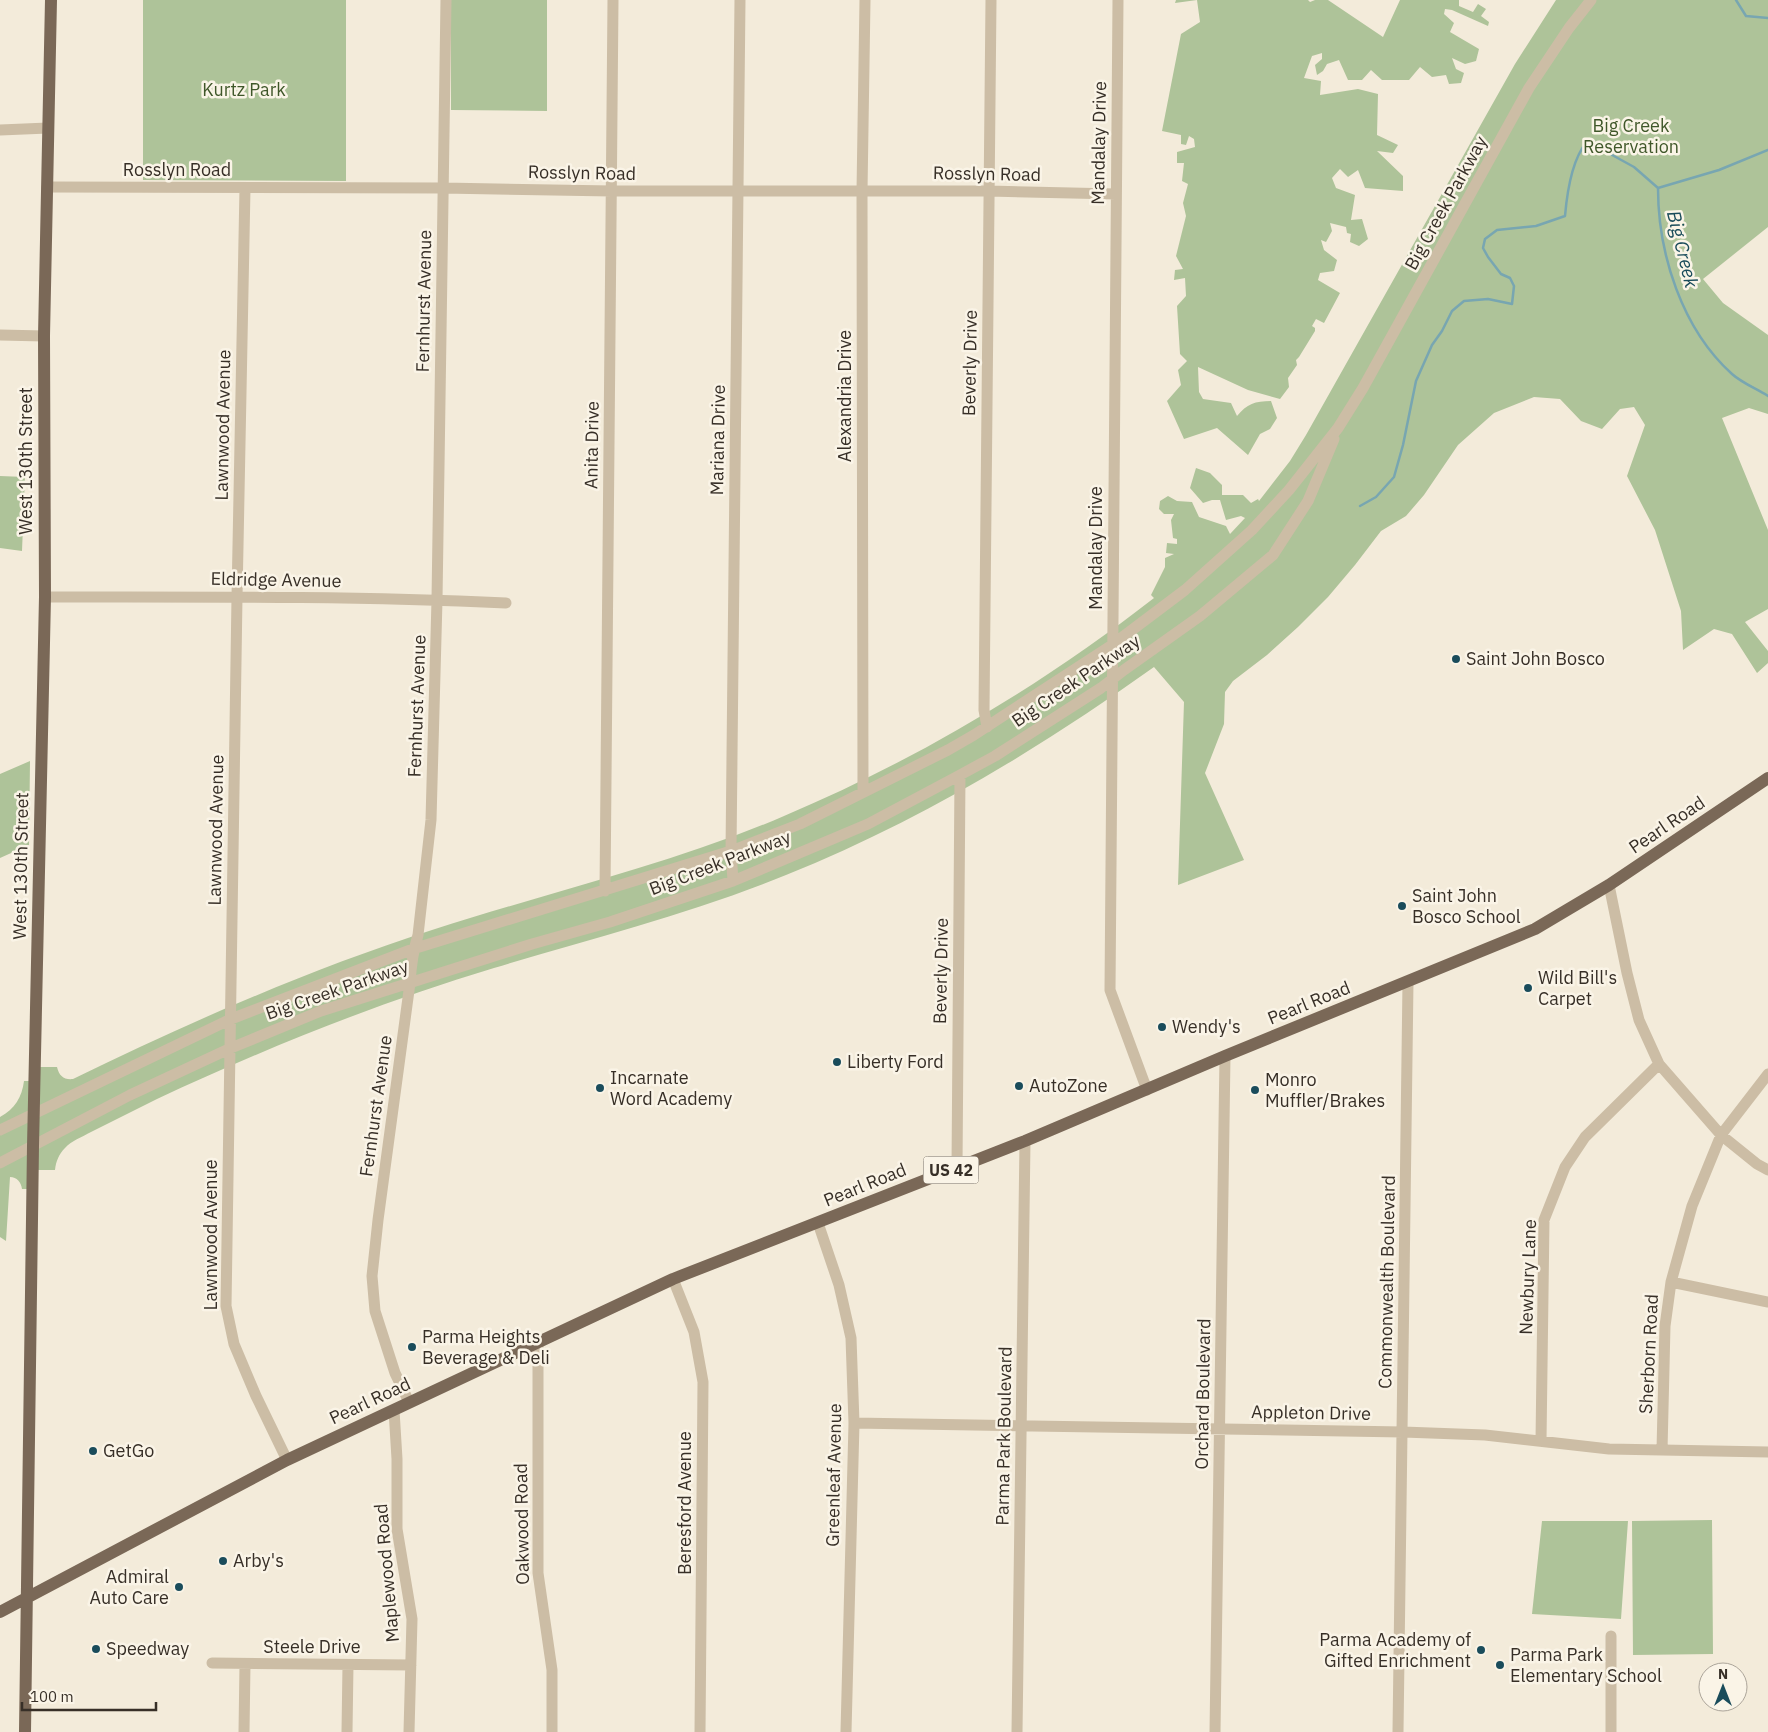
<svg xmlns="http://www.w3.org/2000/svg" width="1768" height="1732" font-family="'IBM Plex Sans',sans-serif">
	<style>
		.green { fill: #aec399 }
		.lines { fill: none; stroke-linecap: round; stroke-linejoin: round }
		.stream { stroke: #78a6b1; stroke-width: 2.5 }
		.minor { stroke: #ccbda5; stroke-width: 11 }
		.major { stroke: #7a6857; stroke-width: 12 }
		.poi-dot { fill: #1a4c5b; stroke: #faf4e7; stroke-width: 2 }
		.labels { text-anchor: middle; stroke-width: 5; stroke-linejoin: round; paint-order: stroke }
		.shield { fill: #faf4e7; stroke: #726a61; stroke-width: 1 }
		.shield-label { font-size: 16px; font-weight: bold; fill: #372f27 }
		.park-label { font-size: 18px; fill: #3f5729; stroke: #faf4e7 }
		.street-label { font-size: 18px; fill: #372f27; stroke: #faf4e7 }
		.poi-label { font-size: 18px; fill: #372f27; stroke: #faf4e7; text-anchor: start }
		.water-label { font-size: 19px; font-style: italic; fill: #1a4c5b; stroke: #faf4e7 }
	</style>
	<rect width="100%" height="100%" fill="#f3ebda"/>
	<!-- green -->
	<path class="green" d="M 143,0 L 346,0 L 346,181 L 143,180 Z
		M 451,0 L 547,0 L 547,111 L 451,110 Z
		M 1176,0 L 1308,0 L 1310,2 L 1315,0 L 1328,0 L 1383,37 L 1400,0 L 1459,0 L 1459,6 L 1473,12 L 1478,4 L 1486,9 L 1481,16 L 1489,22 L 1488,26 L 1452,10 L 1445,9 L 1444,14 L 1454,23 L 1450,32 L 1479,49 L 1476,61 L 1465,64 L 1452,58 L 1456,69 L 1464,73 L 1461,83 L 1449,84 L 1446,75 L 1432,77 L 1420,67 L 1409,80 L 1382,80 L 1371,70 L 1362,80 L 1348,80 L 1339,60 L 1327,64 L 1323,71 L 1317,75 L 1315,65 L 1322,59 L 1322,53 L 1312,56 L 1304,78 L 1321,81 L 1320,95 L 1358,89 L 1378,94 L 1377,135 L 1398,145 L 1393,153 L 1377,151 L 1403,176 L 1403,191 L 1365,188 L 1358,170 L 1348,177 L 1340,169 L 1332,178 L 1336,188 L 1355,195 L 1351,220 L 1362,219 L 1368,239 L 1359,246 L 1350,242 L 1351,234 L 1347,233 L 1346,227 L 1330,223 L 1332,231 L 1326,242 L 1321,240 L 1324,250 L 1337,260 L 1334,271 L 1320,273 L 1318,280 L 1340,293 L 1324,323 L 1316,319 L 1312,326 L 1315,328 L 1315,331 L 1299,357 L 1296,360 L 1297,365 L 1288,378 L 1289,387 L 1280,399 L 1248,390 L 1198,367 L 1199,392 L 1203,399 L 1231,403 L 1237,416 C 1247,404 1255,401 1271,401 L 1277,418 L 1270,429 L 1260,434 L 1248,455 L 1217,428 L 1184,439 L 1167,401 L 1181,385 L 1178,370 L 1187,361 L 1180,354 L 1177,306 L 1186,296 L 1185,278 L 1174,280 L 1175,270 L 1183,269 L 1176,256 L 1186,216 L 1183,203 L 1188,184 L 1182,181 L 1184,163 L 1177,163 L 1177,152 L 1195,147 L 1194,139 L 1189,136 L 1186,145 L 1181,144 L 1181,135 L 1162,131 L 1181,34 L 1200,22 L 1197,0 L 1175,3 Z
		M 1556,0 L 1768,0 L 1768,227 L 1703,279 L 1723,303 L 1768,335 L 1768,414 L 1749,408 L 1722,418 L 1768,530 L 1768,609 L 1745,622 L 1768,651 L 1768,663 L 1757,673 L 1732,634 L 1714,629 L 1683,650 L 1681,611 L 1655,530 L 1627,476 L 1645,425 L 1634,407 L 1620,409 L 1602,429 L 1581,421 L 1560,399 L 1534,397 L 1494,413 L 1458,445 L 1424,495 L 1406,516 L 1381,531 L 1355,565 L 1328,597 L 1298,627 L 1267,655 L 1233,681 L 1225,692 L 1224,724 L 1205,773 L 1244,860 L 1178,885 L 1184,702 L 1154,667 C 1039,749 918,822 786,875 C 690,914 593,938 494,968 C 378,1003 266,1048 157,1099 C 135,1110 113,1121 91,1132 C 82,1137 71,1141 65,1148 C 59,1154 56,1161 55,1170 L 35,1170 L 35,1189 L 22,1189 C 21,1182 17,1177 10,1177 L 6,1241 L 0,1237 L 0,1117 C 15,1109 22,1097 24,1081 L 36,1081 L 36,1067 L 57,1067 C 59,1076 64,1080 73,1079 C 190,1022 308,970 432,930 C 549,892 670,865 784,816 C 916,760 1041,686 1154,598 L 1151,595 L 1165,567 L 1165,558 L 1174,554 L 1166,553 L 1167,543 L 1177,544 L 1177,539 L 1173,538 L 1171,520 L 1174,514 L 1164,514 L 1159,509 L 1160,501 L 1168,496 L 1177,501 L 1192,502 L 1199,517 L 1226,526 L 1230,534 L 1245,518 L 1241,516 L 1226,520 L 1220,500 L 1212,500 L 1203,503 L 1190,488 L 1196,468 L 1210,473 L 1222,485 L 1222,495 L 1243,495 L 1251,503 L 1258,499 L 1259,501 L 1290,461 L 1306,435 L 1515,64 Z
		M 0,476 L 25,477 L 22,551 L 0,548 Z
		M 30,761 L 29,845 L 0,858 L 0,774 Z
		M 1712,1520 L 1713,1654 L 1633,1655 L 1632,1521 Z
		M 1542,1521 L 1628,1521 L 1621,1619 L 1532,1614 Z"/>
	<g class="lines">
		<!-- stream -->
		<path class="stream" d="M 1736,0 L 1746,16 L 1768,18
			M 1768,150 L 1719,170 L 1658,188 C 1658,254 1682,329 1732,374 C 1742,383 1757,389 1768,396
			M 1360,506 L 1376,497 L 1394,477 L 1403,445 L 1416,381 L 1432,345 L 1442,331 L 1452,311 L 1464,301 L 1488,299 L 1512,304 L 1514,286 L 1510,278 L 1501,274 L 1488,257 L 1483,248 L 1485,239 L 1497,230 L 1536,226 L 1565,216 C 1567,193 1572,160 1586,143 L 1603,150 L 1634,167 L 1658,188"/>
		<!-- minor -->
		<path class="minor" d="M 1118,0 L 1110,990 L 1147,1090
			M 0,130 L 48,128
			M 47,187 L 443,188 L 612,191 L 989,191 L 1116,194
			M 245,188 L 237,597 L 226,1306 L 234,1344 L 256,1396 L 287,1460
			M 0,335 L 44,336
			M 45,597 C 198,597 352,596 506,603
			M 987,727 L 984,710 L 991,0
			M 863,791 L 862,191 L 865,0
			M 733,881 L 731,851 L 740,0
			M 1609,885 L 1627,973 L 1639,1020 L 1659,1064 L 1721,1135 L 1757,1164 L 1768,1170
			M 605,891 L 613,0
			M 0,1130 L 231,1019 L 413,949 L 731,851 L 800,824 L 948,750 L 974,735 L 1112,645 L 1185,590 L 1252,530 L 1289,490 L 1338,428 L 1363,388 L 1529,88 L 1569,28 L 1591,0
			M 0,1163 L 130,1095 L 231,1048 L 321,1011 L 532,944 L 610,922 L 733,881 L 868,824 L 960,775 L 995,756 L 1101,688 L 1124,670 L 1200,616 L 1273,555 L 1308,501 L 1334,439
			M 957,1167 L 960,775
			M 818,1223 L 839,1285 L 851,1338 L 854,1423 L 846,1732
			M 673,1279 L 694,1332 L 703,1382 L 700,1732
			M 1671,1282 L 1768,1302
			M 538,1344 L 538,1573 L 552,1670 L 552,1732
			M 409,1402 L 395,1373 L 375,1311 L 372,1276 L 378,1220 L 410,983 C 411,966 413,951 418,935 L 431,820 L 437,600 L 446,0
			M 394,1410 L 397,1459 L 397,1529 L 412,1619 L 409,1732
			M 854,1423 L 1403,1432 L 1485,1435 L 1609,1449 L 1768,1452
			M 1541,1441 L 1544,1220 L 1565,1167 L 1585,1137 L 1659,1064
			M 1662,1450 L 1665,1326 L 1671,1282 L 1692,1206 L 1721,1135 L 1768,1074
			M 1611,1636 L 1611,1732
			M 212,1663 L 411,1665
			M 244,1732 L 245,1664
			M 347,1732 L 348,1665
			M 1017,1732 L 1025,1141
			M 1215,1732 L 1225,1056
			M 1398,1732 L 1408,982"/>
		<!-- major -->
		<path class="major" d="M 0,1612 L 287,1460 L 673,1279 L 1025,1141 L 1225,1056 L 1535,929 L 1609,885 L 1768,778
			M 25,1732 L 33,1146 L 45,597 L 44,336 L 51,0"/>
	</g>
	<!-- markers -->
	<g class="poi-dot">
		<circle cx="1456" cy="659" r="5"/>
		<circle cx="1402" cy="906" r="5"/>
		<circle cx="1528" cy="988" r="5"/>
		<circle cx="1162" cy="1027" r="5"/>
		<circle cx="837" cy="1062" r="5"/>
		<circle cx="1019" cy="1086" r="5"/>
		<circle cx="600" cy="1088" r="5"/>
		<circle cx="1255" cy="1090" r="5"/>
		<circle cx="412" cy="1347" r="5"/>
		<circle cx="93" cy="1451" r="5"/>
		<circle cx="223" cy="1561" r="5"/>
		<circle cx="179" cy="1587" r="5"/>
		<circle cx="96" cy="1649" r="5"/>
		<circle cx="1481" cy="1650" r="5"/>
		<circle cx="1500" cy="1665" r="5"/>
	</g>
	<g class="labels">
		<!-- shield labels -->
		<rect class="shield" x="923.5" y="1156.5" width="55" height="27" rx="4"/>
		<g class="shield-label">
			<text x="951" y="1176">US 42</text>
		</g>
		<!-- park labels -->
		<g class="park-label">
			<text x="244" y="96">Kurtz Park</text>
			<text x="1631" y="132">Big Creek<tspan x="1631" dy="21">Reservation</tspan></text>
		</g>
		<!-- street labels -->
		<g class="street-label">
			<text transform="translate(1099 143) rotate(-89)" y="6">Mandalay Drive</text>
			<text x="177" y="176">Rosslyn Road</text>
			<text transform="translate(582 173) rotate(1)" y="6">Rosslyn Road</text>
			<text transform="translate(987 174) rotate(1)" y="6">Rosslyn Road</text>
			<text transform="translate(1446 203) rotate(-61)" y="6">Big Creek Parkway</text>
			<text transform="translate(424 301) rotate(-89)" y="6">Fernhurst Avenue</text>
			<text transform="translate(970 363) rotate(-89)" y="6">Beverly Drive</text>
			<text transform="translate(845 396) rotate(-90)" y="6">Alexandria Drive</text>
			<text transform="translate(223 425) rotate(-89)" y="6">Lawnwood Avenue</text>
			<text transform="translate(718 440) rotate(-89)" y="6">Mariana Drive</text>
			<text transform="translate(592 445) rotate(-89)" y="6">Anita Drive</text>
			<text transform="translate(26 461) rotate(-90)" y="6">West 130th Street</text>
			<text transform="translate(1096 548) rotate(-90)" y="6">Mandalay Drive</text>
			<text transform="translate(276 580) rotate(1)" y="6">Eldridge Avenue</text>
			<text transform="translate(1076 681) rotate(-34)" y="6">Big Creek Parkway</text>
			<text transform="translate(417 706) rotate(-88)" y="6">Fernhurst Avenue</text>
			<text transform="translate(1667 825) rotate(-34)" y="6">Pearl Road</text>
			<text transform="translate(216 830) rotate(-89)" y="6">Lawnwood Avenue</text>
			<text transform="translate(720 863) rotate(-21)" y="6">Big Creek Parkway</text>
			<text transform="translate(21 866) rotate(-89)" y="6">West 130th Street</text>
			<text transform="translate(941 971) rotate(-89)" y="6">Beverly Drive</text>
			<text transform="translate(337 990) rotate(-19)" y="6">Big Creek Parkway</text>
			<text transform="translate(1309 1003) rotate(-22)" y="6">Pearl Road</text>
			<text transform="translate(376 1106) rotate(-82)" y="6">Fernhurst Avenue</text>
			<text transform="translate(865 1185) rotate(-22)" y="6">Pearl Road</text>
			<text transform="translate(211 1235) rotate(-90)" y="6">Lawnwood Avenue</text>
			<text transform="translate(1528 1277) rotate(-88)" y="6">Newbury Lane</text>
			<text transform="translate(1387 1282) rotate(-89)" y="6">Commonwealth Boulevard</text>
			<text transform="translate(1649 1354) rotate(-87)" y="6">Sherborn Road</text>
			<text transform="translate(1203 1394) rotate(-89)" y="6">Orchard Boulevard</text>
			<text transform="translate(370 1401) rotate(-25)" y="6">Pearl Road</text>
			<text transform="translate(1311 1413) rotate(1)" y="6">Appleton Drive</text>
			<text transform="translate(1004 1436) rotate(-89)" y="6">Parma Park Boulevard</text>
			<text transform="translate(834 1475) rotate(-89)" y="6">Greenleaf Avenue</text>
			<text transform="translate(685 1503) rotate(-90)" y="6">Beresford Avenue</text>
			<text transform="translate(522 1524) rotate(-91)" y="6">Oakwood Road</text>
			<text transform="translate(387 1573) rotate(-95)" y="6">Maplewood Road</text>
			<text x="312" y="1653">Steele Drive</text>
		</g>
		<!-- poi labels -->
		<g class="poi-label">
			<text x="1466" y="665">Saint John Bosco</text>
			<text x="1412" y="902">Saint John<tspan x="1412" dy="21">Bosco School</tspan></text>
			<text x="1538" y="984">Wild Bill's<tspan x="1538" dy="21">Carpet</tspan></text>
			<text x="1172" y="1033">Wendy's</text>
			<text x="847" y="1068">Liberty Ford</text>
			<text x="610" y="1084">Incarnate<tspan x="610" dy="21">Word Academy</tspan></text>
			<text x="1265" y="1086">Monro<tspan x="1265" dy="21">Muffler/Brakes</tspan></text>
			<text x="1029" y="1092">AutoZone</text>
			<text x="422" y="1343">Parma Heights<tspan x="422" dy="21">Beverage &amp; Deli</tspan></text>
			<text x="103" y="1457">GetGo</text>
			<text x="233" y="1567">Arby's</text>
			<text x="169" y="1583" text-anchor="end">Admiral<tspan x="169" dy="21">Auto Care</tspan></text>
			<text x="1471" y="1646" text-anchor="end">Parma Academy of<tspan x="1471" dy="21">Gifted Enrichment</tspan></text>
			<text x="106" y="1655">Speedway</text>
			<text x="1510" y="1661">Parma Park<tspan x="1510" dy="21">Elementary School</tspan></text>
		</g>
		<!-- water labels -->
		<g class="water-label">
			<text transform="translate(1683 249) rotate(76)" y="7">Big Creek</text>
		</g>
	</g>
	<!-- north arrow -->
	<g transform="translate(1723 1687)"><circle r="24" fill="#faf4e7" stroke="#aca59a"/>
	<path d="M0-4L9 19L0 12L-9 19Z" fill="#1a4c5b"/>
	<text y="-8" font-size="14" font-weight="bold" text-anchor="middle" fill="#372f27">N</text>
	</g>
	<!-- scale -->
	<path d="M22 1702v8h134v-8" fill="none" stroke="#372f27" stroke-width="2.5"/>
	<text x="30" y="1702" font-size="15" fill="#372f27" stroke="#faf4e7" stroke-width="4" paint-order="stroke">100 m</text>
</svg>
